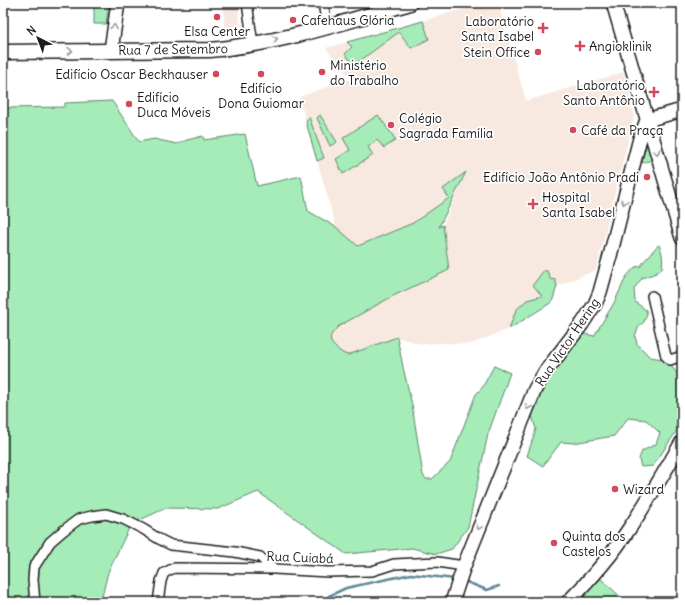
<svg xmlns="http://www.w3.org/2000/svg" width="685" height="605" font-family="Delius,sans-serif">
	<style>
		.built { fill: #f7e9df }
		.green { fill: #a5ecb9; stroke: #60846a }
		.lines { fill: none; stroke-linecap: round; stroke-linejoin: round }
		.stream { stroke: #60899a; stroke-width: 2.5 }
		.street-casing { stroke: #1c1c1c; stroke-width: 12 }
		.secondary-casing { stroke: #1c1c1c; stroke-width: 16 }
		.primary-casing { stroke: #1c1c1c; stroke-width: 17 }
		.street { stroke: #fff; stroke-width: 9 }
		.secondary { stroke: #fff; stroke-width: 13 }
		.primary { stroke: #fff; stroke-width: 14 }
		.oneway { stroke: #999 }
		.poi-dot { fill: #d1495b; stroke: #fff; stroke-width: 1.5 }
		.labels { text-anchor: middle; stroke-width: 3.5; stroke-linejoin: round; paint-order: stroke }
		.poi-label { font-size: 13px; fill: #1c1c1c; stroke: #fff; text-anchor: start }
		.street-label { font-size: 13px; fill: #1c1c1c; stroke: #fff }
	</style>
	<rect width="100%" height="100%" fill="#fff"/>
	<filter id="ink" filterUnits="userSpaceOnUse"><feTurbulence type="fractalNoise" baseFrequency=".025" numOctaves="2"/><feDisplacementMap in="SourceGraphic" scale="8" xChannelSelector="R" yChannelSelector="G"/><feConvolveMatrix kernelMatrix="1 2 1 2 8 2 1 2 1" color-interpolation-filters="sRGB"/></filter>
	<g filter="url(#ink)">
		<!-- built -->
		<path class="built" d="M 223,3 L 238,3 L 240,27 L 237,31 L 225,32 Z
			M 485,3 L 498,3 L 526,101 L 624,72 L 634,116 L 596,270 L 557,286 L 552,302 L 509,329 L 471,344 L 443,343 L 421,344 L 397,337 L 348,355 L 344,354 L 331,344 L 330,337 L 333,332 L 339,326 L 393,296 L 449,270 L 443,225 L 466,173 L 443,189 L 449,198 L 413,223 L 358,246 L 336,227 L 299,97 L 351,79 L 326,48 Z"/>
		<!-- green -->
		<path class="green" d="M 94,3 L 109,3 L 106,24 L 94,24 Z
			M 423,21 L 429,39 L 411,48 L 399,32 L 354,65 L 345,54 L 352,47 L 347,42 Z
			M 112,101 L 139,142 L 154,139 L 177,144 L 187,140 L 203,136 L 204,140 L 245,134 L 257,186 L 301,176 L 308,211 L 336,227 L 358,246 L 413,223 L 449,198 L 443,189 L 466,172 L 439,227 L 443,225 L 449,270 L 393,296 L 339,326 C 331,334 326,339 336,348 C 340,351 343,354 348,355 L 397,337 L 403,367 L 412,405 L 423,475 L 426,479 L 432,479 L 450,462 L 476,394 L 482,388 L 494,366 L 510,373 L 488,434 L 468,527 L 452,549 L 436,554 L 412,548 L 346,554 L 258,492 L 218,509 L 166,508 L 131,524 L 108,572 L 102,597 L 107,602 L 3,602 L 3,108 L 64,107 L 65,103 Z
			M 320,115 L 337,142 L 330,146 L 317,118 Z
			M 378,115 L 396,140 L 384,148 L 377,140 L 368,147 L 373,155 L 343,174 L 336,159 L 350,150 L 343,138 Z
			M 309,117 L 324,158 L 317,161 L 306,122 L 308,118 Z
			M 645,132 L 652,160 L 642,163 L 646,144 L 641,144 Z
			M 659,245 C 663,253 663,261 662,269 L 656,273 L 642,278 L 634,289 L 635,302 L 646,310 L 647,314 L 644,322 L 639,326 L 635,336 L 637,344 L 650,357 L 663,359 L 669,361 L 672,367 L 677,373 L 681,368 L 678,363 L 682,361 L 682,423 L 653,466 L 641,467 L 639,459 L 642,451 L 656,444 L 660,433 L 646,420 L 628,418 L 614,436 L 573,443 L 561,442 L 543,466 L 527,456 L 536,429 L 532,416 L 538,401 L 552,368 L 580,333 L 594,336 L 614,303 L 626,277 L 635,267 L 641,266 C 643,261 646,259 650,255 C 653,251 654,248 659,245 Z
			M 544,270 L 547,271 L 551,280 L 555,279 L 557,286 L 552,302 L 509,329 L 516,310 L 527,300 L 542,296 L 533,285 Z
			M 600,578 L 624,600 L 624,602 L 577,602 Z"/>
		<g class="lines">
			<!-- stream -->
			<path class="stream" d="M 464,581 L 487,590 L 499,586
				M 321,602 L 329,596 L 346,588 L 411,574 L 455,579"/>
			<!-- street casing -->
			<g class="street-casing">
				<path id="street" d="M 247,3 L 253,44
					M 323,3 L 327,26
					M 652,296 L 666,356 L 670,360 L 682,356
					M 35,602 L 33,580 L 34,567 L 50,542 L 64,530 L 79,519 L 92,516 L 106,514 L 123,519 L 143,529 L 159,539 L 171,545 L 235,552 L 260,557 L 274,569
					M 158,602 L 161,581 L 164,573 L 174,568 L 274,569 L 328,572 L 372,571 L 394,564 L 437,562 L 464,566"/>
			</g>
			<!-- secondary casing -->
			<g class="secondary-casing">
				<path id="secondary" d="M 613,3 L 682,238
					M 111,50 L 118,3
					M 647,120 L 682,110
					M 452,602 L 464,566 L 535,389 L 545,372 L 582,324 L 595,304 L 600,292 L 610,256 L 640,138 L 647,120
					M 568,602 C 591,579 612,555 629,529 C 648,501 665,471 682,442"/>
			</g>
			<!-- primary casing -->
			<g class="primary-casing">
				<path id="primary" d="M 3,52 L 210,50 C 278,44 345,22 410,3"/>
			</g>
			<!-- street -->
			<use href="#street" class="street"/>
			<!-- secondary -->
			<use href="#secondary" class="secondary"/>
			<!-- primary -->
			<use href="#primary" class="primary"/>
		</g>
		<!-- one-way arrows -->
		<defs><path id="oneway-chevron" d="M-2-3.5L2.5 0L-2 3.5" fill="none" stroke-width="1.6" stroke-linecap="round" stroke-linejoin="round"/></defs>
		<g class="oneway">
			<use href="#oneway-chevron" transform="translate(114 27) rotate(-81)"/>
			<use href="#oneway-chevron" transform="translate(275 39) rotate(-13)"/>
			<use href="#oneway-chevron" transform="translate(70 51) rotate(-1)"/>
			<use href="#oneway-chevron" transform="translate(657 152) rotate(74)"/>
			<use href="#oneway-chevron" transform="translate(624 202) rotate(104)"/>
			<use href="#oneway-chevron" transform="translate(528 407) rotate(112)"/>
			<use href="#oneway-chevron" transform="translate(479 527) rotate(112)"/>
		</g>
	</g>
	<!-- markers -->
	<g class="poi-dot">
		<circle cx="217" cy="17" r="4"/>
		<circle cx="293" cy="20" r="4"/>
		<path d="M541 22h4v4h4v4h-4v4h-4v-4h-4v-4h4z"/>
		<path d="M578 40h4v4h4v4h-4v4h-4v-4h-4v-4h4z"/>
		<circle cx="538" cy="52" r="4"/>
		<circle cx="322" cy="72" r="4"/>
		<circle cx="216" cy="74" r="4"/>
		<circle cx="261" cy="74" r="4"/>
		<path d="M652 86h4v4h4v4h-4v4h-4v-4h-4v-4h4z"/>
		<circle cx="129" cy="104" r="4"/>
		<circle cx="391" cy="125" r="4"/>
		<circle cx="573" cy="130" r="4"/>
		<circle cx="647" cy="177" r="4"/>
		<path d="M531 198h4v4h4v4h-4v4h-4v-4h-4v-4h4z"/>
		<circle cx="615" cy="489" r="4"/>
		<circle cx="554" cy="543" r="4"/>
	</g>
	<g class="labels">
		<!-- poi labels -->
		<g class="poi-label">
			<text x="301" y="25">Cafehaus Glória</text>
			<text x="534" y="26" text-anchor="end">Laboratório<tspan x="534" dy="15">Santa Isabel</tspan></text>
			<text x="217" y="36" text-anchor="middle">Elsa Center</text>
			<text x="589" y="51">Angioklinik</text>
			<text x="530" y="57" text-anchor="end">Stein Office</text>
			<text x="330" y="70">Ministério<tspan x="330" dy="15">do Trabalho</tspan></text>
			<text x="208" y="79" text-anchor="end">Edifício Oscar Beckhauser</text>
			<text x="645" y="90" text-anchor="end">Laboratório<tspan x="645" dy="15">Santo Antônio</tspan></text>
			<text x="261" y="93" text-anchor="middle">Edifício<tspan x="261" dy="15">Dona Guiomar</tspan></text>
			<text x="137" y="102">Edifício<tspan x="137" dy="15">Duca Móveis</tspan></text>
			<text x="399" y="123">Colégio<tspan x="399" dy="15">Sagrada Família</tspan></text>
			<text x="581" y="135">Café da Praça</text>
			<text x="639" y="182" text-anchor="end">Edifício João Antônio Pradi</text>
			<text x="542" y="202">Hospital<tspan x="542" dy="15">Santa Isabel</tspan></text>
			<text x="623" y="494">Wizard</text>
			<text x="562" y="541">Quinta dos<tspan x="562" dy="15">Castelos</tspan></text>
		</g>
		<!-- street labels -->
		<g class="street-label">
			<text transform="translate(173 49) rotate(-1)" y="5">Rua 7 de Setembro</text>
			<text transform="translate(567 342) rotate(-56)" y="5">Rua Victor Hering</text>
			<text transform="translate(300 557) rotate(2)" y="5">Rua Cuiabá</text>
		</g>
	</g>
	<!-- margin -->
	<rect width="685" height="605" fill="none" stroke="#fff" stroke-width="16"/>
	<rect x="8" y="8" width="669" height="589" fill="none" stroke="#1c1c1c" stroke-width="1.5" filter="url(#ink)"/>
	<!-- north arrow -->
	<g transform="translate(38 38) rotate(318)" stroke="#ffffff" stroke-width="3" paint-order="stroke">
	<path d="M0-3L7 15L0 10L-7 15Z" fill="#1c1c1c"/>
	<text y="-6" font-size="11" font-weight="bold" text-anchor="middle" fill="#1c1c1c">N</text>
	</g>
</svg>
